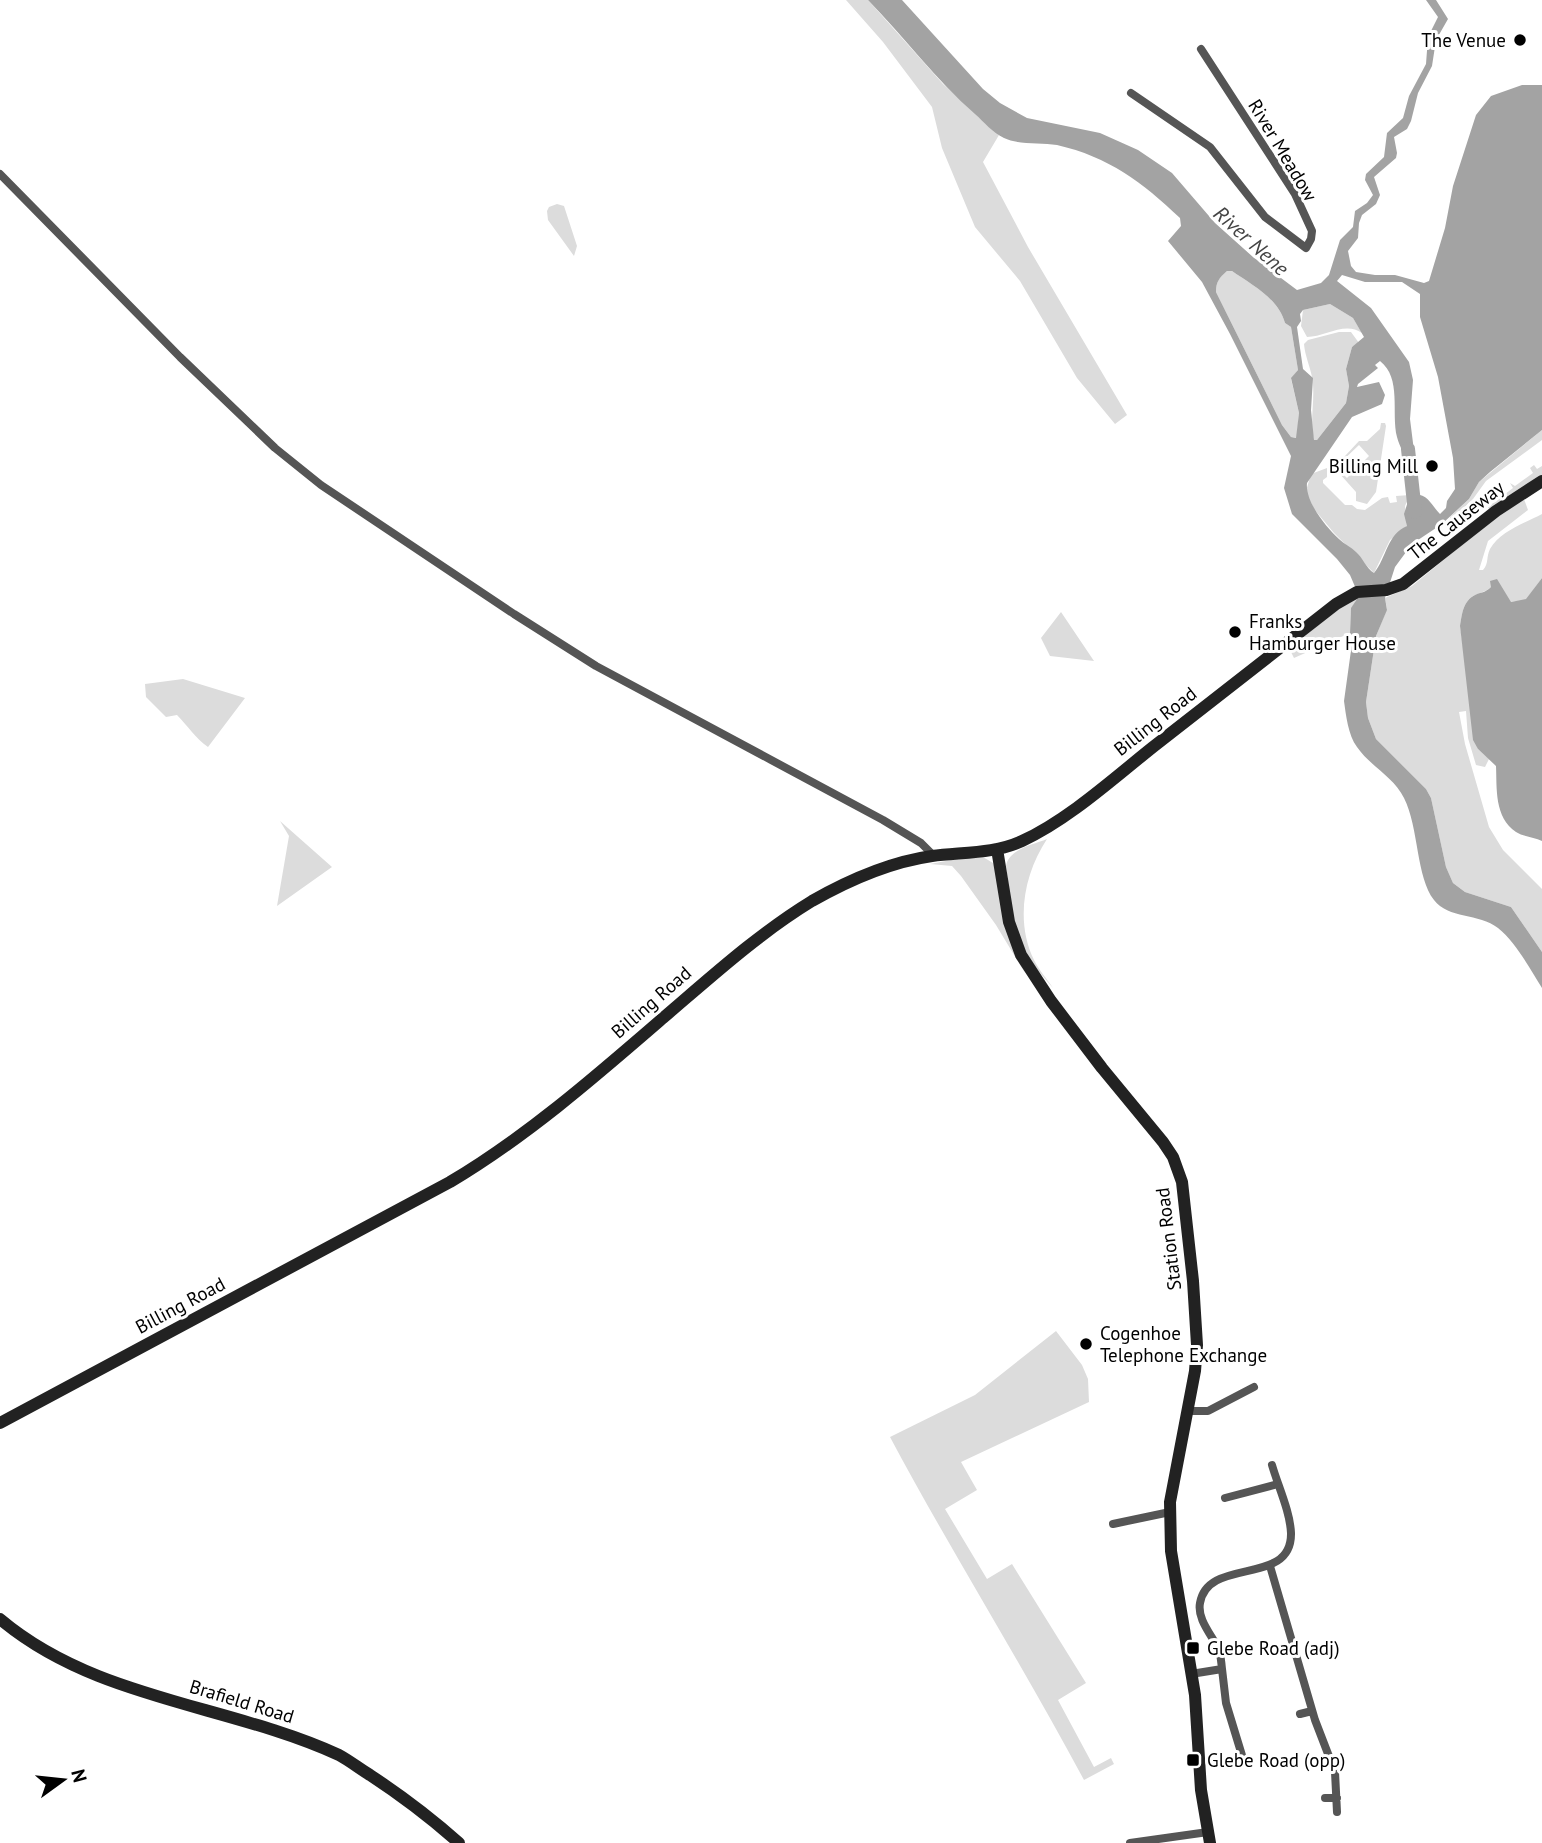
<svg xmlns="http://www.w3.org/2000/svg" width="1542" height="1843" font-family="'PT Sans',sans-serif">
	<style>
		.green { fill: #dcdcdc; fill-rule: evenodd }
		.water { fill: #a3a3a3; fill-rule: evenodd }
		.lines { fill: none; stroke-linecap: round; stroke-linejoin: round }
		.river { stroke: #a3a3a3; stroke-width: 14 }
		.street { stroke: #555; stroke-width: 8 }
		.secondary { stroke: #222; stroke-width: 12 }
		.poi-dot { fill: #000; stroke: #fff; stroke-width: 2.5 }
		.labels { text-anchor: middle; stroke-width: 6; stroke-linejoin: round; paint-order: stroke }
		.poi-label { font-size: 19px; fill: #000; stroke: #fff; text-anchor: start }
		.street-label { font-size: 19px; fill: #000; stroke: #fff }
		.water-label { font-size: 21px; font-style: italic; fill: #444; stroke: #fff }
	</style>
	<rect width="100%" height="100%" fill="#fff"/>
	<!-- green -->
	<path class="green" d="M 846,0 L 868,0 L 943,84 L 999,135 L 983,162 L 1028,247 L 1127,415 L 1115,424 L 1077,378 L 1020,281 L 975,227 L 942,148 L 932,107 L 883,42 Z
		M 557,204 L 564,206 L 577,246 L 574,256 L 548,220 L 547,211 L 549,207 Z
		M 1227,271 L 1232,271 C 1252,285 1278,298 1285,323 L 1291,327 L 1298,370 L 1291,379 L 1299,413 L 1297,438 L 1291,437 L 1282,425 L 1216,292 C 1216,282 1219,277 1227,271 Z
		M 1330,304 L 1353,318 L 1362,333 C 1345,321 1325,337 1307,337 L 1301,326 L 1303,310 Z
		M 1339,332 L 1351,332 L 1359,343 L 1352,347 L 1346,369 L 1349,386 L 1346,403 L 1317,440 L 1314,440 C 1309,419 1316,398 1312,377 C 1310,366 1305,356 1304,344 L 1308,340 Z
		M 1381,423 L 1385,423 L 1386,426 L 1376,492 L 1367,504 L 1356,501 L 1356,492 L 1339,473 L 1332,475 L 1331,471 L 1359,441 L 1367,441 L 1380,429 ZM 1359,445 L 1369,456 L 1347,478 L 1336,467 Z
		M 1542,430 L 1542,440 L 1486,481 L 1473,499 L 1451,520 L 1450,517 L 1469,499 L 1479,482 Z
		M 1534,465 L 1537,469 L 1542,466 L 1542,475 L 1490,511 L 1488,507 L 1513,488 L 1510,483 L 1515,486 L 1533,473 L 1530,468 Z
		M 1327,468 L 1327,477 L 1323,480 L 1323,483 L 1345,505 L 1352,505 L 1357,509 L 1365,510 L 1382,498 L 1388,497 L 1390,503 L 1397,502 L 1396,496 L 1410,495 L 1405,506 L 1407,526 L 1390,540 L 1374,573 L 1334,533 L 1314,509 L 1306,491 L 1311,474 Z
		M 1524,499 L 1528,510 L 1488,541 L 1479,570 L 1483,570 C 1489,563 1486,557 1490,549 C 1500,531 1525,523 1542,514 L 1542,578 L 1526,600 L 1510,602 L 1491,581 L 1491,587 C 1485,592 1482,592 1475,595 C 1463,601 1462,614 1460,626 L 1478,749 L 1489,759 L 1485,767 L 1476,765 L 1468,738 L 1466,711 L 1459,712 L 1465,744 L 1489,827 L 1503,850 L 1542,889 L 1542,952 L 1511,907 L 1465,892 L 1453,883 L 1446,867 L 1431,798 L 1426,789 L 1376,739 L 1368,718 L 1366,702 L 1376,636 L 1387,609 L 1385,598 L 1412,586 L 1497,516 Z
		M 1359,596 L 1351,609 L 1350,633 L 1294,658 L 1290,650 L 1292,647 L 1335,611 Z
		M 1061,612 L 1094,661 L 1050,656 L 1041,638 Z
		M 183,679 L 245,698 L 208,747 C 195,738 188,726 177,715 L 166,717 L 146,697 L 145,684 Z
		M 280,821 L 332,867 L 277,906 L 289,836 Z
		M 1047,839 C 1024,874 1015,921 1034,960 C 1039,970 1047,979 1053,988 C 1041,974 1028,960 1020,943 C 1010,920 1010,891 1006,866 C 1009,849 1032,845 1047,839 Z
		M 983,857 L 993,863 L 995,867 L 1011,944 L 1025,973 L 996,925 L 961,876 L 952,866 L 930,864 L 962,858 Z
		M 1056,1331 L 1082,1365 L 1088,1379 L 1089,1402 L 961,1462 L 977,1490 L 945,1509 L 987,1579 L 1012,1564 L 1086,1683 L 1058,1700 L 1094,1767 L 1111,1758 L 1114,1764 L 1084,1780 C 1022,1664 952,1553 890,1437 L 975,1395 Z"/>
	<!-- water -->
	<path class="water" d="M 868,0 L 902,0 L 983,89 L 1000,103 L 1027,118 L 1100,133 L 1138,150 L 1172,173 L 1215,223 L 1253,257 L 1297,290 L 1321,283 L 1329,275 L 1340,240 L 1353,227 L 1355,211 L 1367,203 L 1373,195 L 1365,180 L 1366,174 L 1384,157 L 1387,133 L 1403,118 L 1409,96 L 1426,64 L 1428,37 L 1438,17 L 1426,0 L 1436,0 L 1448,19 L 1436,40 L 1432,66 L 1418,93 L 1411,121 L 1407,129 L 1394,137 L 1397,153 L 1396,158 L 1374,177 L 1380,195 L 1376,204 L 1362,215 L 1359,223 L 1358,238 L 1348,251 L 1351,266 L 1356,272 L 1375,275 L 1395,275 L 1424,283 L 1429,281 L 1445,228 L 1453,186 L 1476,115 L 1491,96 L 1522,85 L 1542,85 L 1542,430 L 1490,472 L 1479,482 L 1469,499 L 1443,523 L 1441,527 L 1436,528 L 1412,544 L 1395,567 L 1385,598 L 1387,610 L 1376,636 L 1366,702 L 1368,718 L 1376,739 L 1426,789 L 1431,798 L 1446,867 L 1453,883 L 1465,892 L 1511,907 L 1542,952 L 1542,988 C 1530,969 1515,941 1498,928 C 1479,913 1448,919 1434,900 C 1416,877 1419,828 1404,798 C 1394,777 1370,766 1357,747 C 1348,735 1346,715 1344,701 L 1353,636 L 1350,633 L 1351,608 L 1359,596 L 1350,575 L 1337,559 L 1292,514 L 1284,488 L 1291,456 L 1230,334 L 1202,282 L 1168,241 L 1181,226 L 1180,218 C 1142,182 1109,157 1057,145 C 1041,142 1018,145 1004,138 C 993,133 984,122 975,114 C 936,80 905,38 868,0 ZM 1227,271 L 1232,271 C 1252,285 1278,298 1285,323 L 1291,327 L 1298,370 L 1291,378 L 1299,413 L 1296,438 L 1291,437 L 1282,425 L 1216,292 C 1216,282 1219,278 1227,271 ZM 1342,275 L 1365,282 L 1402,282 L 1420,294 L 1420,317 L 1438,377 L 1453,458 L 1455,489 L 1447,501 L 1446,508 L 1440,514 C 1430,504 1428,492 1410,495 L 1404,514 L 1407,526 C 1387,534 1387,557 1374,573 C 1366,568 1363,558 1356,552 C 1351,547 1344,544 1339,539 C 1325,526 1305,501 1307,483 L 1352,417 L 1382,404 L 1385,395 L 1379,382 L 1357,387 L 1358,384 L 1378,368 L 1375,365 L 1380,361 C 1402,378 1391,413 1397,437 C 1400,449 1407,455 1405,469 L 1416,467 L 1410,419 L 1413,380 L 1409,362 L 1371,308 L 1337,281 ZM 1330,304 L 1353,318 L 1364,337 L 1352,347 L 1346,369 L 1349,386 L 1346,403 L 1317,440 L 1314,440 L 1311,410 L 1313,378 L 1303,369 L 1297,327 L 1301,321 L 1300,314 L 1303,310 Z
		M 1542,578 L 1542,841 C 1534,837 1524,837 1516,832 C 1494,817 1497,788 1496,766 L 1478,749 L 1473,740 L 1460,626 C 1462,614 1463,601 1475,595 C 1481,592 1485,593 1491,587 L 1490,581 L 1497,579 L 1511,602 L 1526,599 Z"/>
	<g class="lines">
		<!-- river -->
		<path class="river" d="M 1408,449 L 1415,512"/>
		<!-- street -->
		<path class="street" d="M 1131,93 L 1210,147 L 1265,217 L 1306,248 L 1311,239 L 1312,231 L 1295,194 L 1201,49
			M 0,174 L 180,357 L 275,448 L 321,485 L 514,614 L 596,666 L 883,820 L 921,843 L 934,856
			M 1188,1411 L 1208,1411 L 1254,1387
			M 1225,1498 L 1278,1484
			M 1113,1524 L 1170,1512
			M 1270,1566 L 1315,1720 L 1335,1772 L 1337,1812
			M 1222,1669 L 1226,1703 L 1244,1762
			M 1191,1674 L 1222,1669 C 1221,1661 1221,1654 1218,1648 C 1211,1634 1197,1619 1200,1603 C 1208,1556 1292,1587 1291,1533 C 1290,1511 1278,1486 1272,1465
			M 1300,1714 L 1312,1711
			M 1325,1798 L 1337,1798
			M 1130,1843 L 1208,1832"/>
		<!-- secondary -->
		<path class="secondary" d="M 997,849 L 1009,922 L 1021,955 L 1051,1001 L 1102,1068 L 1163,1142 L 1173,1157 L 1182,1182 L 1193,1281 L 1197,1345 L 1195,1371 L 1170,1502 L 1171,1551 L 1195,1695 L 1201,1790 L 1210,1843
			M 0,1423 L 450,1182 C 526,1137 596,1076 663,1018 C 711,977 758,934 812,901 C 849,880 890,862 932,856 C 962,852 994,854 1022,841 C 1068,820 1114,778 1153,747 C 1214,699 1275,651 1336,604 L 1357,592 L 1386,590 L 1403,584 L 1496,511 L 1542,481
			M 0,1619 C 96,1700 228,1704 339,1755 C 350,1761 360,1769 370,1775 C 402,1796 431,1818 459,1843"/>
	</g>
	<!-- markers -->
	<g class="poi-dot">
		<circle cx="1520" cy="40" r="7"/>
		<circle cx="1432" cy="466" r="7"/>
		<circle cx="1235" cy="632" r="7"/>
		<circle cx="1086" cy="1344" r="7"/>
		<rect x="1186" y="1641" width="14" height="14" rx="3.5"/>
		<rect x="1186" y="1753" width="14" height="14" rx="3.5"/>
	</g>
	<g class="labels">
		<!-- poi labels -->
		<g class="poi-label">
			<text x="1506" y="47" text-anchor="end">The Venue</text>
			<text x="1418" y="473" text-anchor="end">Billing Mill</text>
			<text x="1249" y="628">Franks<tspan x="1249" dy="22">Hamburger House</tspan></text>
			<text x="1100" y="1340">Cogenhoe<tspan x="1100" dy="22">Telephone Exchange</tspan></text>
			<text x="1207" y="1655">Glebe Road (adj)</text>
			<text x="1207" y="1767">Glebe Road (opp)</text>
		</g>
		<!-- street labels -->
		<g class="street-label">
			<text transform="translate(1283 150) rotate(59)" y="7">River Meadow</text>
			<text transform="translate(1456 520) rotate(-38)" y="7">The Causeway</text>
			<text transform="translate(1155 721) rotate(-38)" y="7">Billing Road</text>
			<text transform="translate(651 1002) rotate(-41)" y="7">Billing Road</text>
			<text transform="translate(1168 1239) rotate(-97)" y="7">Station Road</text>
			<text transform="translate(180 1305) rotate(-28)" y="7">Billing Road</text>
			<text transform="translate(242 1701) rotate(17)" y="7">Brafield Road</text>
		</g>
		<!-- water labels -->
		<g class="water-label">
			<text transform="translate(1251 241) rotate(42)" y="7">River Nene</text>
		</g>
	</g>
	<!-- north arrow -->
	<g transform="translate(63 1780) rotate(75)" stroke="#ffffff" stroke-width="5" paint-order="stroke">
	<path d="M0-5L12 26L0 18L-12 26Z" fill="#000000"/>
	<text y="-10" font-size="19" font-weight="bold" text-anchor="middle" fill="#000000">N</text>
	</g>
</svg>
